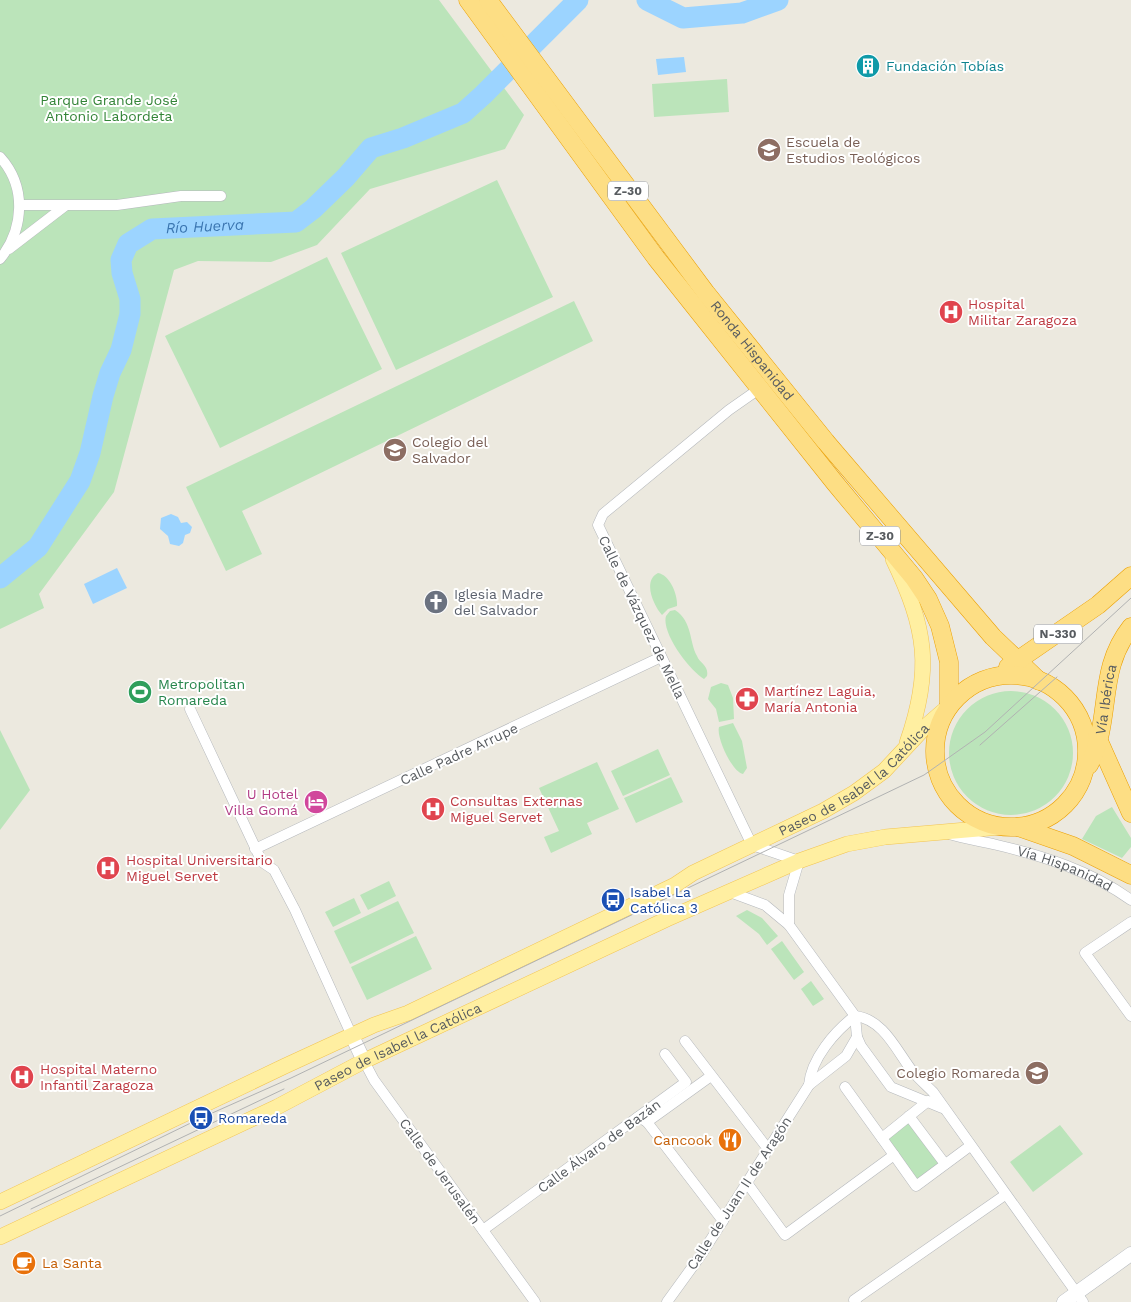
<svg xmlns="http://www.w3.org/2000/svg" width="1131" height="1302" font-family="'Work Sans',sans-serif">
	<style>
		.green { fill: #bbe4ba }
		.water { fill: #9cd4ff }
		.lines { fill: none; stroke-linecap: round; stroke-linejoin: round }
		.river { stroke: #9cd4ff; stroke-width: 21 }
		.street-casing { stroke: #b5b8bc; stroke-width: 11 }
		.secondary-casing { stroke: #b5b9bf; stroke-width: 15 }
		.primary-casing { stroke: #f2c452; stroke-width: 16 }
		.highway-casing { stroke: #eb9f00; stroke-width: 19 }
		.street { stroke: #fff; stroke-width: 10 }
		.secondary { stroke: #fff; stroke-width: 14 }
		.primary { stroke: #ffefa1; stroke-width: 15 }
		.highway { stroke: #fdde84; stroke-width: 18 }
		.tram { stroke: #b1b2b2; stroke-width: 1 }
		.labels { text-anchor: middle; stroke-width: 4; stroke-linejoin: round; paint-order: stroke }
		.shield { fill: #fff; stroke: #8a8d90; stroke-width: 1 }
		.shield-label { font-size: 12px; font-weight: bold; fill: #585c60 }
		.culture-label { font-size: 14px; fill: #0d838f; stroke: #fff; text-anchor: start }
		.park-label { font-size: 14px; fill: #338437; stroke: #fff }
		.education-label { font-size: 14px; fill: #785e54; stroke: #fff; text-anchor: start }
		.health-label { font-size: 14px; fill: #be3a42; stroke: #fff; text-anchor: start }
		.street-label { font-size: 14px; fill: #585c60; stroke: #fff }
		.worship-label { font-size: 14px; fill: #5b616d; stroke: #fff; text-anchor: start }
		.leisure-label { font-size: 14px; fill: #27864d; stroke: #fff; text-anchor: start }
		.hotel-label { font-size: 14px; fill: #b23c85; stroke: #fff; text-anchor: end }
		.transit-label { font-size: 14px; fill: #164399; stroke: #fff; text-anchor: start }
		.food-label { font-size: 14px; fill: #c56008; stroke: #fff; text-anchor: end }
		.water-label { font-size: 15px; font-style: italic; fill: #3a75b0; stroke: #fff }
	</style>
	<rect width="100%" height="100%" fill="#ece9df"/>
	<!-- green -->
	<path class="green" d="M 0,0 L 439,0 L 524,115 L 505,149 L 370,189 L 317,245 L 271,262 L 198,261 L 174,270 L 114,492 L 39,594 L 44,608 L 0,629 Z
		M 727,79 L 729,112 L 654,117 L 652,84 Z
		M 497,180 L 553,297 L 396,370 L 341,253 Z
		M 327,257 L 382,369 L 220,448 L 165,336 Z
		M 574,301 L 593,341 L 242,511 L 262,554 L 226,571 L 186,487 Z
		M 658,573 C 670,575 678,595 677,606 L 668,609 L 662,615 C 654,606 642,581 658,573 Z
		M 675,610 C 693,622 689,642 697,656 C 700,664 709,665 707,676 L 704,679 C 690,671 661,633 666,616 L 670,611 Z
		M 721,683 L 728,685 L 733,698 L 734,719 L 719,722 L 716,709 L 708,699 L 711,687 Z
		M949 753a62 62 0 1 1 124 0a62 62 0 1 1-124 0Z
		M 733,723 L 742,741 L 747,768 L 743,774 C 732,772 716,737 719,727 Z
		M 0,730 L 30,790 L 0,830 Z
		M 658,749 L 670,775 L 623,796 L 611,771 Z
		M 597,762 L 619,809 L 587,823 L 592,834 L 551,853 L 544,837 L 559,831 L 539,788 Z
		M 671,777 L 683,802 L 636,823 L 624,798 Z
		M 1112,807 L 1131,838 L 1131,847 L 1122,858 L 1082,839 L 1096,816 Z
		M 389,881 L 396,896 L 368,910 L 360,895 Z
		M 354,898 L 361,913 L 333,927 L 325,912 Z
		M 398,901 L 414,933 L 350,964 L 334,931 Z
		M 747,910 L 762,918 L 778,936 L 767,945 L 759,934 L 736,916 Z
		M 416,936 L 432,969 L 367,1000 L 351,967 Z
		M 782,941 L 804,972 L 794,980 L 771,949 Z
		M 811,981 L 824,999 L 813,1006 L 801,989 Z
		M 909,1119 L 942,1165 L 918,1185 L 883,1137 Z
		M 1060,1125 L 1083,1154 L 1033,1192 L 1010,1162 Z"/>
	<!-- water -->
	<path class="water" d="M 684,57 L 686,72 L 658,75 L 656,59 Z
		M 171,514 L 178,517 L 181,523 L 187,522 L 192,527 L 190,533 L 185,535 L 183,543 L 179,546 L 170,544 L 168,536 L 160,529 L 161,518 Z
		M 117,568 L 127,588 L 93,604 L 84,584 Z"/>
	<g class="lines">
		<!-- river -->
		<g class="river">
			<path d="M 647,0 L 683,18 L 742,13 L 778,0"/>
			<path id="s1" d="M 0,578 L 38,547 L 80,481 L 90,453 L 103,396 L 110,373 L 121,350 L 130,314 L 130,299 L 122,273 L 121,260 L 128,244 L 152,229 L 296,222 L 313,209 L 346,177 L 371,148 L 403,138 L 463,113 L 483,95 L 578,0"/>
		</g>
		<!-- street casing -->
		<g class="street-casing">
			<g id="street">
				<path d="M 0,157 C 27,187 24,229 0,259"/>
				<path d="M 20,205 L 117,205 L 181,196 L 221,196"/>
				<path d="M 9,249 L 65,206"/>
				<path d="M 759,389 L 729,410 L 603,514 L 598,525 L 752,845 L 799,861 L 789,895 L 789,925"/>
				<path d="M 190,709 L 262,862 L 274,870 L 295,910 L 352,1036"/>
				<path d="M 967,814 L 983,831"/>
				<path id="s2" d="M 949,834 C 965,839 981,841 997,845 C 1044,856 1091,871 1131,900"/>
				<path d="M 255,849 L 661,657"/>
				<path d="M 730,892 L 765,905 L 789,925 L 855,1016 L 857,1037 L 861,1046 L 891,1087 L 942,1108"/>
				<path d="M 1131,922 L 1085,953 L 1131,1016"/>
				<path d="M 855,1016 C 884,1019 897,1052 913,1072 C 919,1079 926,1085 933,1092 L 1083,1302"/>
				<path d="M 685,1041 L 768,1149"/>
				<path d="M 364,1061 L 374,1080 L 535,1302"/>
				<path d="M 809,1085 C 811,1059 835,1031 855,1016"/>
				<path d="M 909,1116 L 945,1164"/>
				<path d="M 638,1117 L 647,1122 L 723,1221"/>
				<path d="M 647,1122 L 711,1076"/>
				<path d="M 882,1138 L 928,1101"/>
				<path d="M 894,1155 L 916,1186 L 970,1146"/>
				<path d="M 747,1183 L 785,1235 L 894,1155 L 845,1087"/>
				<path d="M 483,1230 L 686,1082 L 665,1054"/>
				<path d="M 667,1302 L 701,1255 L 809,1085 L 846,1056 L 857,1037"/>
				<path d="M 856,1302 L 854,1300 L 1005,1195"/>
			</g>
		</g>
		<!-- secondary casing -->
		<g class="secondary-casing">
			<path id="secondary" d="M 352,1036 L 364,1061
				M 1064,1302 L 1131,1254"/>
		</g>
		<!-- primary casing -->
		<g class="primary-casing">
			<g id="primary">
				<path d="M 893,559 C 926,628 933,669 907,743"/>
				<path id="s3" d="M 0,1202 L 285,1066 L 374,1025 L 408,1013 L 675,885 L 693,873 L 823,811 L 854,793 L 884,771 L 926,726 L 949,706"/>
				<path id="s4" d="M 0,1237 L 277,1107 L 364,1061 L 667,919 L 799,861 L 847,844 L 885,837 L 1001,827"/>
			</g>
		</g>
		<!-- highway casing -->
		<g class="highway-casing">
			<g id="highway">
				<path d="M 468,0 L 656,258 L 835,483 L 914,578 L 928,599 L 940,626 L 949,662 L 949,706"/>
				<path id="s5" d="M 488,0 L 706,293 L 826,442 L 993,637 L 1039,681"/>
				<path d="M 1008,667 L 1098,605 L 1131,576"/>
				<circle cx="1011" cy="751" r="76"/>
				<path d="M 1097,737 L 1131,813"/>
				<path id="s6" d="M 1089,765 C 1113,718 1096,671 1131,627"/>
				<path d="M 1018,827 L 1073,846 L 1131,875"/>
			</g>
		</g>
		<!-- street -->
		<use href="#street" class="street"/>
		<!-- secondary -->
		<use href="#secondary" class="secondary"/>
		<!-- primary -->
		<use href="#primary" class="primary"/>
		<!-- highway -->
		<use href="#highway" class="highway"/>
		<!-- tram -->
		<path class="tram" d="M 980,745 L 1057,677
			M 31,1209 L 284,1089
			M 0,1216 L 201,1118 L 291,1078 L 924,775 L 985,732 L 1131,598"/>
	</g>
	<!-- icons -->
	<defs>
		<g id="building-disc" transform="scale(1.25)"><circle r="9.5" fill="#0f9aa8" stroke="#fff"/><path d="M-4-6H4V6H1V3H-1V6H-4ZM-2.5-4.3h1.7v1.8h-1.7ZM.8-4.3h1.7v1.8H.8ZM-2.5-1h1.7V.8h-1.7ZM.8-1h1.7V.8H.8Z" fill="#fff"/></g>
		<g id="university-disc" transform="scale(1.25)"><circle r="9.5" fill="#8d6e63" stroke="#fff"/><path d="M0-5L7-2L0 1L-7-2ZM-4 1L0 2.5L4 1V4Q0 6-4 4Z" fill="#fff"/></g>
		<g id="hospital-disc" transform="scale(1.25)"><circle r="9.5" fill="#e0444e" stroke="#fff"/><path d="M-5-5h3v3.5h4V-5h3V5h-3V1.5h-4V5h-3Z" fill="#fff"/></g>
		<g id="school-disc" transform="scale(1.25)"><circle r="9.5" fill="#8d6e63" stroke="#fff"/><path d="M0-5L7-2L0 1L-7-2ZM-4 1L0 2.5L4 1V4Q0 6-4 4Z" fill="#fff"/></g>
		<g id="church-disc" transform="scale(1.25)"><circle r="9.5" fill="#6b7280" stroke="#fff"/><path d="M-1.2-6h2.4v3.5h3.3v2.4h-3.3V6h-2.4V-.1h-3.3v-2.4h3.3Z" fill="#fff"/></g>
		<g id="stadium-disc" transform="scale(1.25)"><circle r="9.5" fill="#2e9e5b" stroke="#fff"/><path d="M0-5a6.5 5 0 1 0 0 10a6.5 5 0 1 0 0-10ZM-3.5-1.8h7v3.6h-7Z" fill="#fff"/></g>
		<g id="pharmacy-disc" transform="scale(1.25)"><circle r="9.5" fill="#e0444e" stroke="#fff"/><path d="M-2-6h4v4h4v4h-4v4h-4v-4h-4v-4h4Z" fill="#fff"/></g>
		<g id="hotel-disc" transform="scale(1.25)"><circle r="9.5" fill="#d1479c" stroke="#fff"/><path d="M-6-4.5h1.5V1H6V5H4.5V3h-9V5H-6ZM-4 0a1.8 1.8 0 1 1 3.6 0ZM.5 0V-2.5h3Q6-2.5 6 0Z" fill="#fff"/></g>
		<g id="bus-disc" transform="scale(1.25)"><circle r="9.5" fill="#1a4fb4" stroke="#fff"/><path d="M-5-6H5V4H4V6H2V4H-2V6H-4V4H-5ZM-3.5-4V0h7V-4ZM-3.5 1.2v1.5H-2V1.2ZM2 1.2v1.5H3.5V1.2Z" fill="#fff"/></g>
		<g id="restaurant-disc" transform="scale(1.25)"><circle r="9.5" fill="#e8710a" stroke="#fff"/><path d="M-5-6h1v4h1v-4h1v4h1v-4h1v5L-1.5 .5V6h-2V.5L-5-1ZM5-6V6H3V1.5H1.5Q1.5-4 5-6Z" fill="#fff"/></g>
		<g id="cafe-disc" transform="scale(1.25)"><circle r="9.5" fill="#e8710a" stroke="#fff"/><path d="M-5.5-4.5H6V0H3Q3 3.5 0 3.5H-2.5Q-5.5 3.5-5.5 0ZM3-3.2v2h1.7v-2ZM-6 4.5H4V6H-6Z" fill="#fff"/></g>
	</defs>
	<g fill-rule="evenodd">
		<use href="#building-disc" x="868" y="66"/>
		<use href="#university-disc" x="769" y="150"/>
		<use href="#hospital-disc" x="951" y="312"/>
		<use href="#school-disc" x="395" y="450"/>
		<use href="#church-disc" x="436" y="602"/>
		<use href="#stadium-disc" x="140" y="692"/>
		<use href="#pharmacy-disc" x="747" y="699"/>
		<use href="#hotel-disc" x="316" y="802"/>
		<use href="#hospital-disc" x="433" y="809"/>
		<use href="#hospital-disc" x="108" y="868"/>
		<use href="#bus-disc" x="613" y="900"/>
		<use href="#school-disc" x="1037" y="1073"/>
		<use href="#hospital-disc" x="22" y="1077"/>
		<use href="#bus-disc" x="201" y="1118"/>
		<use href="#restaurant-disc" x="730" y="1140"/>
		<use href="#cafe-disc" x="24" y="1263"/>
	</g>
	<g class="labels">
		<!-- shield labels -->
		<g class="shield">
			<rect x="608" y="181.5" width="40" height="19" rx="4"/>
			<rect x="860" y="526.5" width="40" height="19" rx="4"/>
			<rect x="1034" y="624.5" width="48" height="19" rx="4"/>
		</g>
		<g class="shield-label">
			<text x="628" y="195">Z-30</text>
			<text x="880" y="540">Z-30</text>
			<text x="1058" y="638">N-330</text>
		</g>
		<!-- culture labels -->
		<g class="culture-label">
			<text x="886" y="71">Fundación Tobías</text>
		</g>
		<!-- park labels -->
		<g class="park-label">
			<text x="109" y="105">Parque Grande José<tspan x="109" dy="16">Antonio Labordeta</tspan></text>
		</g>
		<!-- education labels -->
		<g class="education-label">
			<text x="786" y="147">Escuela de<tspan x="786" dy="16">Estudios Teológicos</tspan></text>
			<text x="412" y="447">Colegio del<tspan x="412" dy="16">Salvador</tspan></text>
			<text x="1020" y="1078" text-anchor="end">Colegio Romareda</text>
		</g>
		<!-- health labels -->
		<g class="health-label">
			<text x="968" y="309">Hospital<tspan x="968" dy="16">Militar Zaragoza</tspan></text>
			<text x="764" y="696">Martínez Laguia,<tspan x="764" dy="16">María Antonia</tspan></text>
			<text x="450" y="806">Consultas Externas<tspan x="450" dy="16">Miguel Servet</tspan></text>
			<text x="126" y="865">Hospital Universitario<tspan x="126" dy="16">Miguel Servet</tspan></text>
			<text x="40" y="1074">Hospital Materno<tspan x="40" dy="16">Infantil Zaragoza</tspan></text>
		</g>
		<!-- street labels -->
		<g class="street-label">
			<text dy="5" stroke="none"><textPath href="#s5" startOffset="439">Ronda Hispanidad</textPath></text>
			<text transform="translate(642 617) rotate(64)" y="5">Calle de Vázquez de Mella</text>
			<text dy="5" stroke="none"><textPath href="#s6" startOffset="68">Vía Ibérica</textPath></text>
			<text transform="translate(459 754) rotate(-25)" y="5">Calle Padre Arrupe</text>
			<text dy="5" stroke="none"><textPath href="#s3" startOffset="955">Paseo de Isabel la Católica</textPath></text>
			<text dy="5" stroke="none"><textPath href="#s2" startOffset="121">Vía Hispanidad</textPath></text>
			<text dy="5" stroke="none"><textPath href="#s4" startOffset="441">Paseo de Isabel la Católica</textPath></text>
			<text transform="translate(599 1146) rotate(-36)" y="5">Calle Álvaro de Bazán</text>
			<text transform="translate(440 1171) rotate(54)" y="5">Calle de Jerusalén</text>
			<text transform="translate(739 1193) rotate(-57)" y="5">Calle de Juan II de Aragón</text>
		</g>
		<!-- worship labels -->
		<g class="worship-label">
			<text x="454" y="599">Iglesia Madre<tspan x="454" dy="16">del Salvador</tspan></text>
		</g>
		<!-- leisure labels -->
		<g class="leisure-label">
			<text x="158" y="689">Metropolitan<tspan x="158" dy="16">Romareda</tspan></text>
		</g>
		<!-- hotel labels -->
		<g class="hotel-label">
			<text x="298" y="799">U Hotel<tspan x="298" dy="16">Villa Gomá</tspan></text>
		</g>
		<!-- transit labels -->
		<g class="transit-label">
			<text x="630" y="897">Isabel La<tspan x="630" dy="16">Católica 3</tspan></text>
			<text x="218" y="1123">Romareda</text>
		</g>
		<!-- food labels -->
		<g class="food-label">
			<text x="712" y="1145">Cancook</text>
			<text x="42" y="1268" text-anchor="start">La Santa</text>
		</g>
		<!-- water labels -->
		<g class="water-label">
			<text dy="5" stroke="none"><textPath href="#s1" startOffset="456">Río Huerva</textPath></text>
		</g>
	</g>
</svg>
